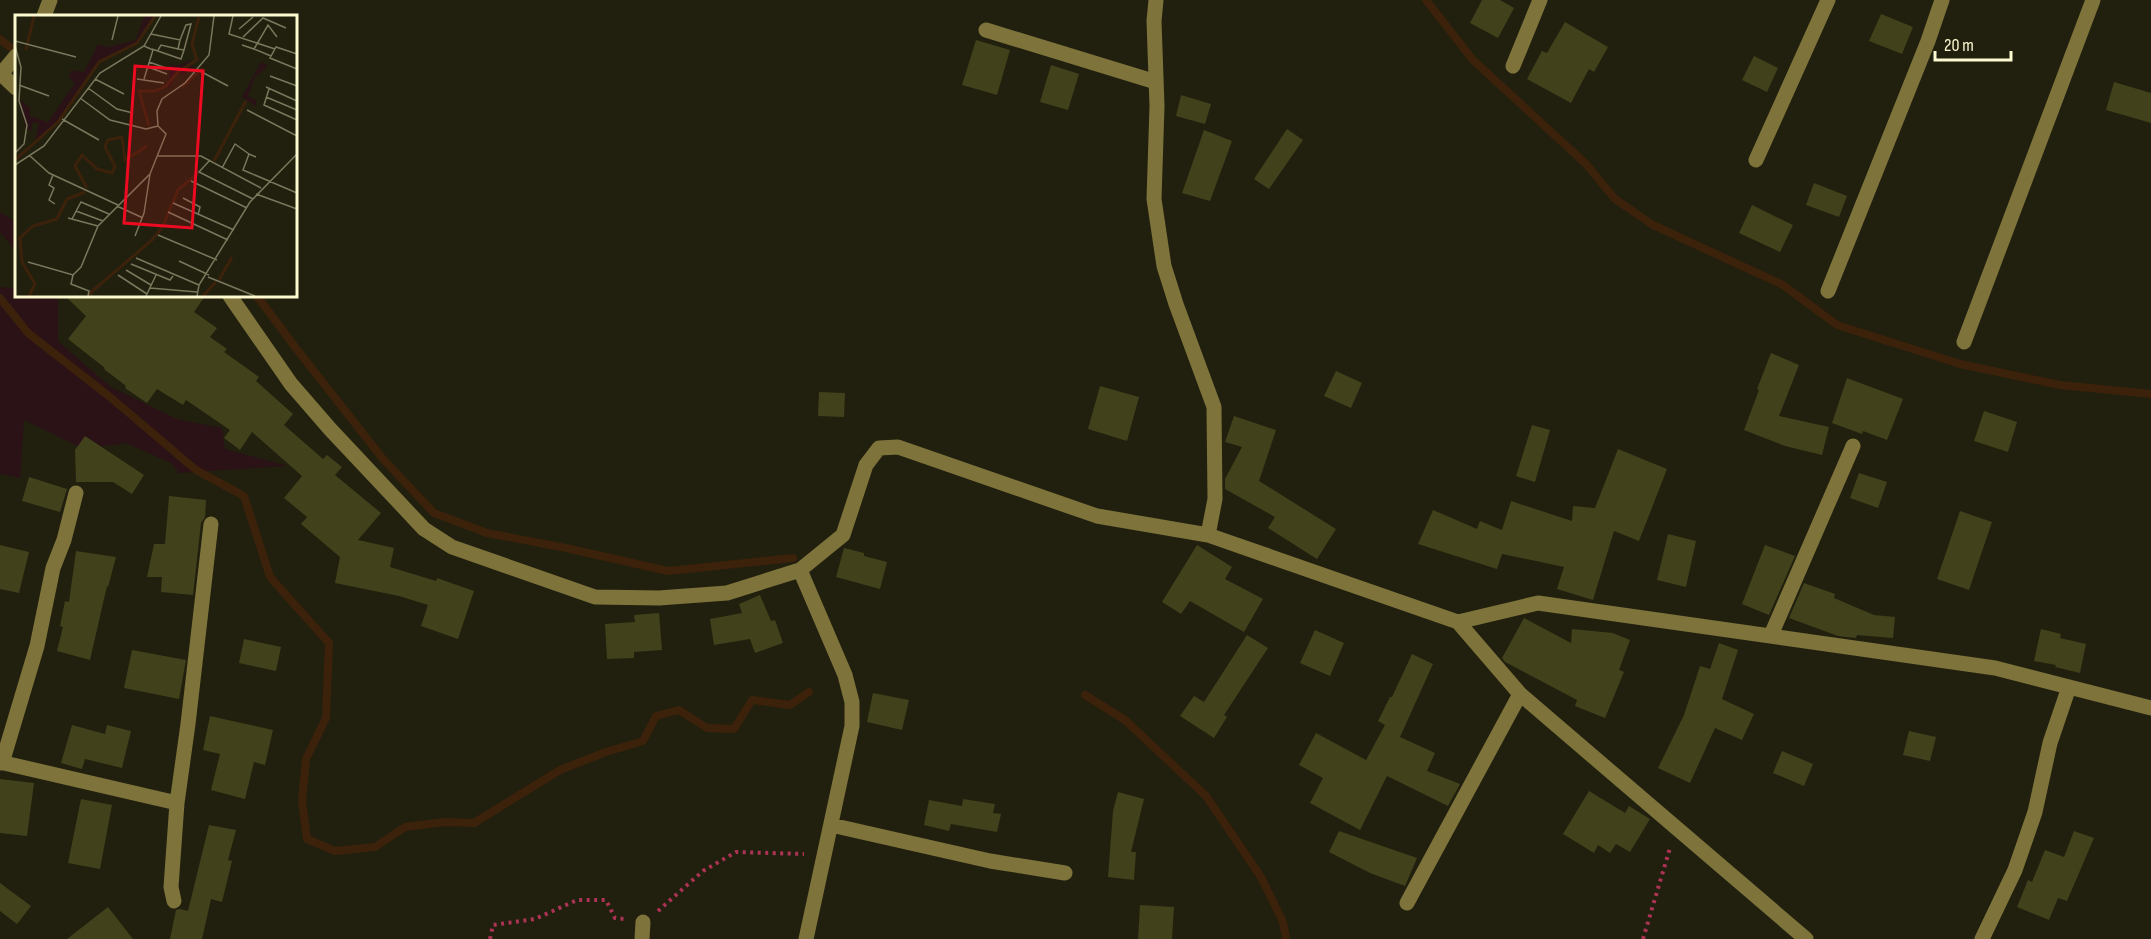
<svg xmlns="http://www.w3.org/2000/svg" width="2151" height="939" font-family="'Sofia Sans Condensed',sans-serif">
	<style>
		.green { fill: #2a1217 }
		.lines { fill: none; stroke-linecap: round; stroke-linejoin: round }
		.stream { stroke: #3c210b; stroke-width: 8 }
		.building { fill: #41411b }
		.path { stroke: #ad3354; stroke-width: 4; stroke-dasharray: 3 4.5; stroke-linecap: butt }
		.minor { stroke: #7e733b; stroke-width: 15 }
		.inset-river { fill: none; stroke: #3c210b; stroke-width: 3 }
		.inset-road { fill: none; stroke: #79775c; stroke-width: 1.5 }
		.view { fill: #ee0b22; fill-opacity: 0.15; stroke: #ee0b22; stroke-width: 3 }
		.inset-edge { fill: none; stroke: #fdf9d0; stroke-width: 3 }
	</style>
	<rect width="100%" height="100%" fill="#21200e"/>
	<!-- green -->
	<path class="green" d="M 0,212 L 16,222 L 16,273 L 14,249 L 0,232 Z
		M 0,287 L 16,289 L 16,296 L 58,296 L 58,341 L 111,387 L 177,419 L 222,428 L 225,449 L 288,466 L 179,473 L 171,463 L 126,443 L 84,449 L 24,420 L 20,478 L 0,474 Z"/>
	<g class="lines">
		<!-- stream -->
		<path class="stream" d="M 1426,0 L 1473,60 L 1586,164 L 1615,199 L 1653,225 L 1783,285 L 1837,325 L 1960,364 L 2060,385 L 2151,394
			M 0,39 L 16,52
			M 257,296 L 295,347 L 383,459 L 434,513 L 487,533 L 566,548 L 668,571 L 793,558
			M 0,298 L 28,333 L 110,397 L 196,470 L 244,496 L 270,577 L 329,643 L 326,718 L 306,759 L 302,801 L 307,839 L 335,851 L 375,847 L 405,827 L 445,822 L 474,823 L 560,770 L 606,752 L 643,741 L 656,716 L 679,710 L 707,728 L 734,729 L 752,700 L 790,705 L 809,692
			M 1085,695 L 1125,720 L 1206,796 L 1261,877 L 1283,922 L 1286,939"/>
	</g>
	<!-- building -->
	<path class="building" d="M 1482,0 L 1500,0 L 1514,8 L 1498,38 L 1470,23 Z
		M 1881,14 L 1913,27 L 1902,54 L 1869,41 Z
		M 1565,22 L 1608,47 L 1594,72 L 1589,69 L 1571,103 L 1527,79 L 1542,51 L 1547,53 Z
		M 976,40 L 1010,50 L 997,95 L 962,85 Z
		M 1754,56 L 1778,68 L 1767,92 L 1742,80 Z
		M 1051,65 L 1079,74 L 1068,110 L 1040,102 Z
		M 2114,82 L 2151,93 L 2151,123 L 2106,110 Z
		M 1181,95 L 1211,104 L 1205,124 L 1176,116 Z
		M 1287,129 L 1303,140 L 1269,189 L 1254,179 Z
		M 1204,130 L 1232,141 L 1210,201 L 1182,193 Z
		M 1814,183 L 1847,196 L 1839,217 L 1806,205 Z
		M 1752,205 L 1793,225 L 1780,252 L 1739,233 Z
		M 65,296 L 205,296 L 194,312 L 217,328 L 210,337 L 227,349 L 224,352 L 259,377 L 256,381 L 293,414 L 284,425 L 323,459 L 327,455 L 342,467 L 335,475 L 381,513 L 358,540 L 394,548 L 390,567 L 436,581 L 437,578 L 474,591 L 458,639 L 421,626 L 428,605 L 399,596 L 335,583 L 340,557 L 301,524 L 307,517 L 284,498 L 302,476 L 252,432 L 240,450 L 224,438 L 230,430 L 186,400 L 183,405 L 157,389 L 147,403 L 125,388 L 126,386 L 104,369 L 105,368 L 68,339 L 86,316 Z
		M 1771,353 L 1799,365 L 1779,416 L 1829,427 L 1822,455 L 1785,446 L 1744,430 L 1759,390 L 1757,389 Z
		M 1336,371 L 1362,383 L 1351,408 L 1324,396 Z
		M 1847,378 L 1903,399 L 1887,440 L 1863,431 L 1862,434 L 1832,423 Z
		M 1100,386 L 1139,397 L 1127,441 L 1088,429 Z
		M 819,392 L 845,393 L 844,417 L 818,416 Z
		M 1984,411 L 2017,422 L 2008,452 L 1974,441 Z
		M 1234,416 L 1276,430 L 1259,481 L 1336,529 L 1317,559 L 1268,528 L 1275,517 L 1225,489 L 1225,479 L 1242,447 L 1225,442 Z
		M 1532,425 L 1550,430 L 1535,482 L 1516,476 Z
		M 85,436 L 144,475 L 132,494 L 113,482 L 76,482 L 75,450 Z
		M 1618,449 L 1667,469 L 1639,541 L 1614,531 L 1593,600 L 1557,589 L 1564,567 L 1502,554 L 1497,569 L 1418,544 L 1433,510 L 1477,529 L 1480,521 L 1502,530 L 1511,501 L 1572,521 L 1573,506 L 1595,508 Z
		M 1859,473 L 1887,482 L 1878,508 L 1850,498 Z
		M 29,477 L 67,489 L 60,512 L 22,501 Z
		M 169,496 L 206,500 L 205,517 L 201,523 L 193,595 L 161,592 L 162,577 L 147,577 L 154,544 L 165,544 Z
		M 1960,511 L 1992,522 L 1969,590 L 1937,579 Z
		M 1668,534 L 1696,541 L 1686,587 L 1657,580 Z
		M 0,545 L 29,552 L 19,593 L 0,589 Z
		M 1197,545 L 1232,567 L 1225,579 L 1263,599 L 1244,632 L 1190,601 L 1181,614 L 1162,602 Z
		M 1765,545 L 1795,556 L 1769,615 L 1742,604 Z
		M 844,548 L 864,553 L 864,556 L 887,562 L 880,589 L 836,577 Z
		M 76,551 L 116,557 L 108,587 L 107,586 L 90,660 L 57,651 L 63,627 L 60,626 L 65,601 L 69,602 Z
		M 1804,583 L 1835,594 L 1834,598 L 1874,615 L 1895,617 L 1893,638 L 1857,635 L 1856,638 L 1838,636 L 1789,618 Z
		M 760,595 L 771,621 L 775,620 L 783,643 L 755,653 L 750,639 L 714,645 L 710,619 L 742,613 L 739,604 Z
		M 659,613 L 662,650 L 634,652 L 634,658 L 607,659 L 605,624 L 635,622 L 634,615 Z
		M 1524,618 L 1571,643 L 1572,629 L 1613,633 L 1630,640 L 1619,670 L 1624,672 L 1605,718 L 1575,706 L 1577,700 L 1505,662 L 1502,658 Z
		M 2041,629 L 2061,634 L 2060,638 L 2086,644 L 2080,673 L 2055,667 L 2056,665 L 2034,661 Z
		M 1315,630 L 1344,643 L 1330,676 L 1300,663 Z
		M 1247,635 L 1268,648 L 1224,715 L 1227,717 L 1214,738 L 1180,716 L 1194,696 L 1204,702 Z
		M 244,639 L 281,647 L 276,671 L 239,663 Z
		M 1719,643 L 1738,650 L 1722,699 L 1754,714 L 1742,740 L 1715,728 L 1690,783 L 1658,768 L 1684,715 L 1700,666 L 1710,669 Z
		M 132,650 L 186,660 L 179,699 L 124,688 Z
		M 1412,654 L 1433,664 L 1400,737 L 1435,753 L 1427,771 L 1460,784 L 1448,806 L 1387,776 L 1360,830 L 1310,803 L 1323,778 L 1299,765 L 1316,733 L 1366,760 L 1385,725 L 1378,721 L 1390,697 L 1392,697 Z
		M 873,693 L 909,700 L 902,730 L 867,722 Z
		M 210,716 L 273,730 L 265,765 L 254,762 L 245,799 L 211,790 L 220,754 L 203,750 Z
		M 72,725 L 105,734 L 107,725 L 131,731 L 122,768 L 85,759 L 82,769 L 61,763 Z
		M 1909,731 L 1936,737 L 1930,761 L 1903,755 Z
		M 1782,751 L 1813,764 L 1804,786 L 1773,773 Z
		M 0,779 L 34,783 L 27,836 L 0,833 Z
		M 1589,791 L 1625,813 L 1629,806 L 1650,819 L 1630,852 L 1616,844 L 1610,853 L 1598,845 L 1594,853 L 1563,834 Z
		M 1118,792 L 1144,799 L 1131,852 L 1136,852 L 1134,880 L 1108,877 L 1113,811 Z
		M 81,799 L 112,805 L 100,869 L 68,863 Z
		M 963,799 L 995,804 L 993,813 L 1001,814 L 997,832 L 951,824 L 949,831 L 924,825 L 929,800 L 962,806 Z
		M 209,825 L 236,830 L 228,860 L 232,861 L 222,902 L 211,899 L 202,939 L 170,939 L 176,910 L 180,909 L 188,911 Z
		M 1339,831 L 1417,858 L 1405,886 L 1370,873 L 1329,852 Z
		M 2074,831 L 2094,838 L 2067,901 L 2058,898 L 2049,920 L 2017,907 L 2028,880 L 2032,882 L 2045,850 L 2064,857 Z
		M 0,883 L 31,906 L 17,924 L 0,911 Z
		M 1140,905 L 1174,907 L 1172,939 L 1138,939 Z
		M 108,907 L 133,939 L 67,939 Z"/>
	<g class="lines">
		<!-- path -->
		<path class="path" d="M 658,911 L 703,871 L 736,852 L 804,854
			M 490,939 L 493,925 L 535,919 L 577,900 L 606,900 L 615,918 L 624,919
			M 1643,939 L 1670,848"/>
		<!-- minor -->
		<path class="minor" d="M 1156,0 L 1154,21 L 1157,106 L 1154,199 L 1164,266 L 1176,304 L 1214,407 L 1215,499 L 1208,535
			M 44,16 L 50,0
			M 986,30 L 1156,82
			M 1513,66 L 1540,0
			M 0,73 L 16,88
			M 1,74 L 16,56
			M 1756,160 L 1828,0
			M 1828,291 L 1928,41 L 1942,0
			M 230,296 L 291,384 L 330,429 L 424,529 L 452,547 L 595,597 L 659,598 L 727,593 L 800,570 L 843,535 L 866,465 L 879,448 L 898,447 L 1097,516 L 1208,535 L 1458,622
			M 1964,342 L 2093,0
			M 800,570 L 845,675 L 852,702 L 852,726 L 806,939
			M 1771,635 L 1853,446
			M 0,762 L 177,803
			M 2,763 L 37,646 L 53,568 L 64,540 L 76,493
			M 831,825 L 990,861 L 1065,873
			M 174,901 L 171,887 L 177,803 L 188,724 L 211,524
			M 1407,903 L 1520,694
			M 642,939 L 643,922
			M 1806,939 L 1520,694 L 1458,622 L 1538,603 L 1995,668 L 2151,708
			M 1982,939 L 2015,870 L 2035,812 L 2050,743 L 2069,687"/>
	</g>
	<!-- overview -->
	<g transform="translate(15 15)">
		<rect width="282" height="282" fill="#21200e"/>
		<path d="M 129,1 L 139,1 L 122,28 L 84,47 L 43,107 L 20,126 L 24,108 L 18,107 L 16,116 L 11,114 L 5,92 L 5,75 L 5,85 L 15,93 L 15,101 L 33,107 L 60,68 L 54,62 L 56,55 L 69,57 L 83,29 L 93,32 L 121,25 ZM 177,44 L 167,55 L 177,49 L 178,52 L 169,59 L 163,58 L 153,74 L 156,48 L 161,51 ZM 246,47 L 253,51 L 240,62 L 233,81 L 242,86 L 241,91 L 227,82 Z" fill="#2a1217"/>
		<path class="inset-river" d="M 11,35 L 19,1M 167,72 L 188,53M 134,111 L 124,76 L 140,76 L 151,71 L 164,56 L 182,45 L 177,29 L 184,2M 0,145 L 43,107 L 84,47 L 122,28 L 140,1M 199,146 L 231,86M 72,173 L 60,151 L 67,140 L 82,154 L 97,158 L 100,151 L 90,132 L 93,125 L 107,122 L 110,145 L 132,131M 204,265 L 217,242M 14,281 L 20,269 L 7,247 L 5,223 L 18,211 L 42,204 L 52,184 L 70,177M 76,281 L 75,278 L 137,225 L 148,211 L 163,175 L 183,158M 188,281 L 201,267"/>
		<path class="inset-road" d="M 218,1 L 214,19 L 260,34M 224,14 L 238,2M 136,19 L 165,25 L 171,10 L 176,9 L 169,35M 228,22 L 248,3 L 271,13M 97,25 L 103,1M 0,26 L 61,42M 227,30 L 239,34 L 253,10 L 262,22M 0,31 L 6,52 L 4,86 L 12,110 L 9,129 L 0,138M 137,34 L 166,44 L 169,35 L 163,34 L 165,25M 239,34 L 256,41M 143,35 L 146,30 L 163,34M 282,39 L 261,32 L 255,43 L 282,54M 134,47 L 151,53M 133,52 L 152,59M 183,55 L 213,71M 255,61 L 282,71M 80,64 L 109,79M 122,64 L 149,68M 129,64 L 138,35 L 129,31M 4,70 L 34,81M 251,72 L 282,86M 73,73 L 102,94 L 118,98M 254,74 L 249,90 L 282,105M 251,82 L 282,95M 65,83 L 95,105 L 131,114 L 143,111M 232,95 L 282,121M 47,104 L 84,125M 14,140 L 34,158 L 103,190M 143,141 L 186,141 L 246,173M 241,142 L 234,139 L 228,155 L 282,178M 195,145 L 184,157 L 238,184M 0,150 L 29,131 L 85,58 L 129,31 L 146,1M 207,153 L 220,129 L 234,139M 135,159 L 151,119 L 143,111 L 142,96 L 147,84 L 170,68 L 194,40 L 199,1M 38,160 L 34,170 L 39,173 L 34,185 L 40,189M 176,166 L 232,193M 241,179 L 282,194M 168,183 L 185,192 L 183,200M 158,188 L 219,215M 102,191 L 128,203M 61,196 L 88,206M 153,197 L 213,225M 53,203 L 83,211M 57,204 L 66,187 L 94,199M 143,220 L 202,245M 121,243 L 184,270M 164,246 L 194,260M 13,247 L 58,260 L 66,252 L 83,211 L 135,159 L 129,198 L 120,221M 116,249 L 155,265 L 158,261M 111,255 L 136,270M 58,260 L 56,269 L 74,276 L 73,281M 103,260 L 132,279M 193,262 L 240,281M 135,273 L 182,277M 131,281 L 141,260M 182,281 L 184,270 L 235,187 L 282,139"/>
		<path class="view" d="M 120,51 L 188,56 L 177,213 L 109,208 Z"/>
		<rect width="282" height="282" class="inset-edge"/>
	</g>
	<!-- scale -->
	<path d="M1935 51v9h76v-9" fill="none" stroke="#fdf9d0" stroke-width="3"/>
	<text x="1944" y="51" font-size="18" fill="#fdf9d0" stroke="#21200e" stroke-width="4.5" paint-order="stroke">20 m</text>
</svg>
